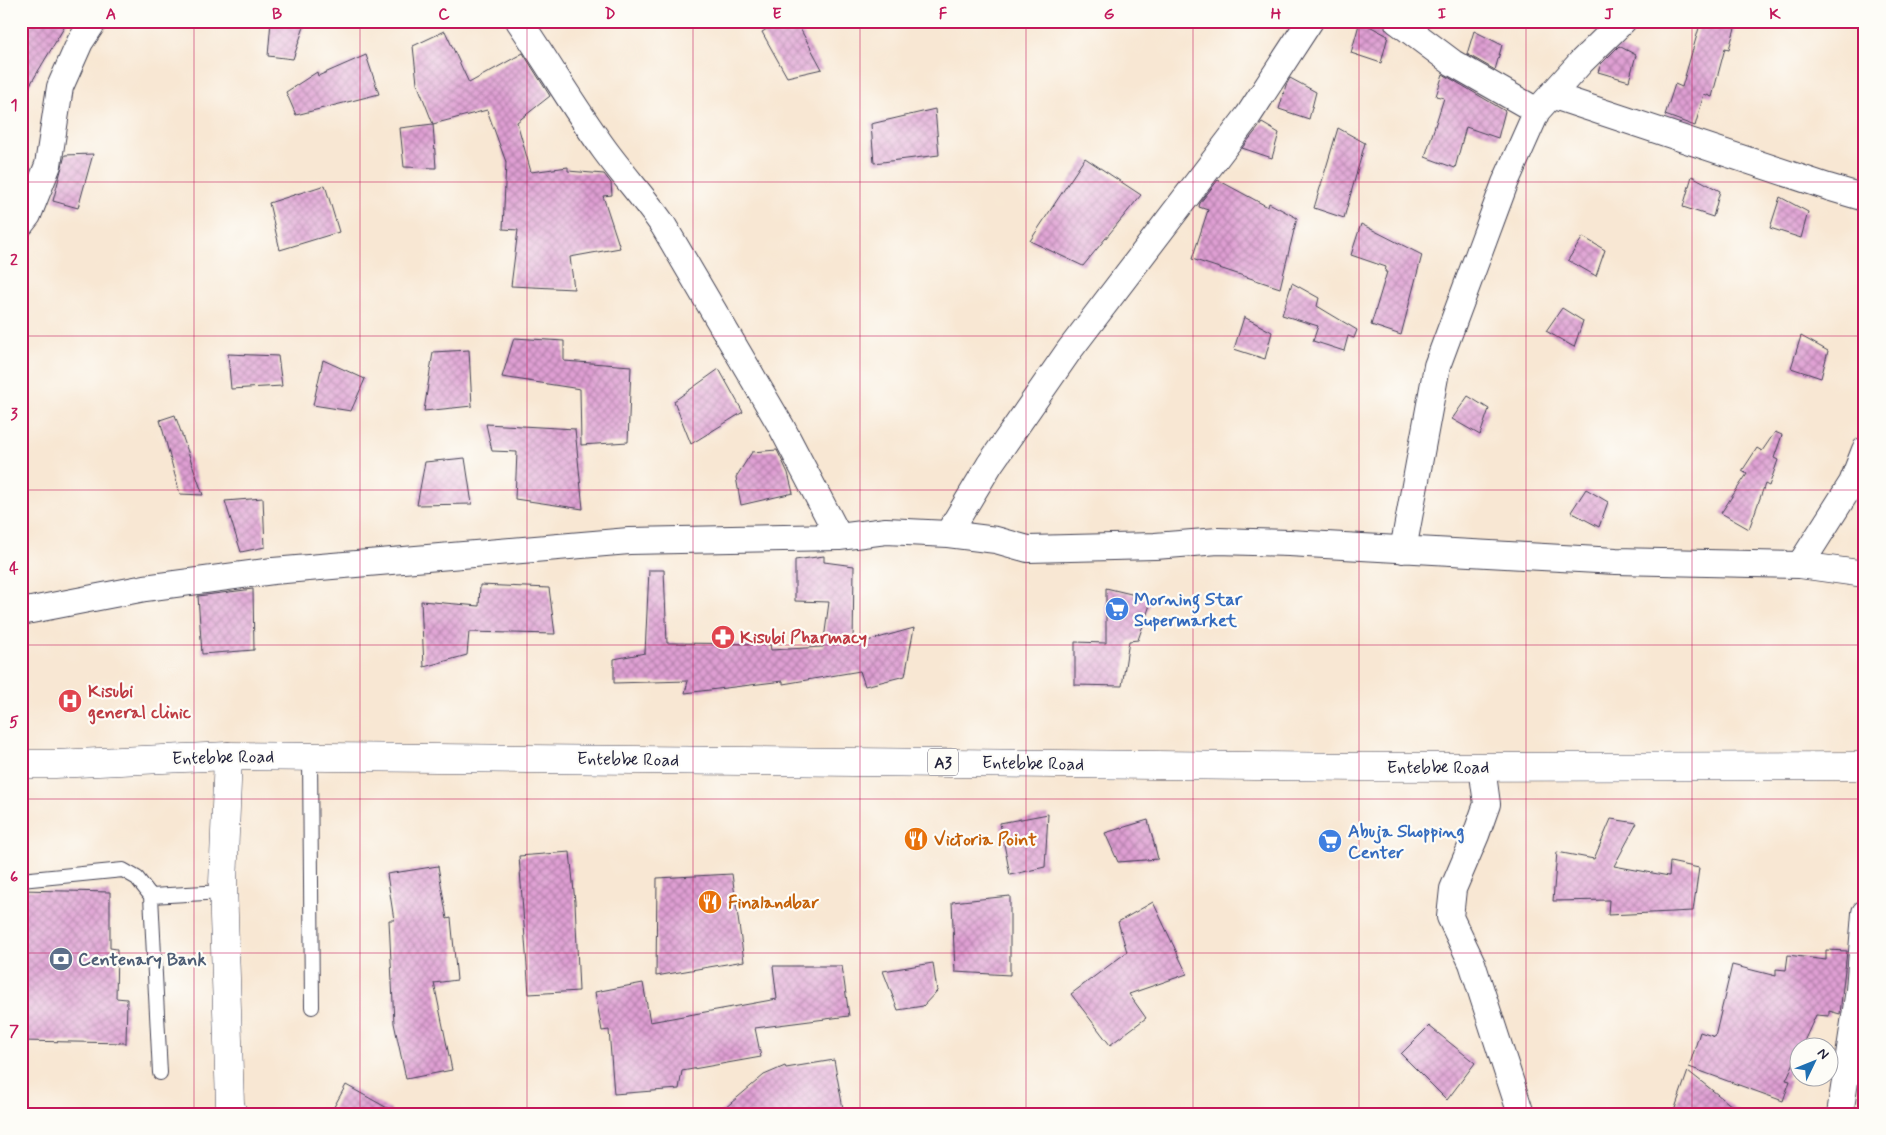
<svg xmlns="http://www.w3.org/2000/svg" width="1886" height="1135" font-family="Mynerve,sans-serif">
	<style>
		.building { fill: url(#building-cross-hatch) }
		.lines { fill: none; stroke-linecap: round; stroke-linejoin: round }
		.service-casing { stroke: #424052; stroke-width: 16 }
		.minor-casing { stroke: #424052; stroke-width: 28 }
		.tertiary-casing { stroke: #424052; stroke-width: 29 }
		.primary-casing { stroke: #424052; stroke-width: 29 }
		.service { stroke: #fff; stroke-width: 14 }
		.minor { stroke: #fff; stroke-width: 26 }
		.tertiary { stroke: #fff; stroke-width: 28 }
		.primary { stroke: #fff; stroke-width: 28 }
		.grid { fill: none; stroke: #c2185b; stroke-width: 1; stroke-opacity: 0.55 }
		.labels { text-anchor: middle; stroke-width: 4.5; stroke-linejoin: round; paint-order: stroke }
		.shield { fill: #fdfcf7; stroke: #646373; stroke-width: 1 }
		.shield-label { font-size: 16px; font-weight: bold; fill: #22223b }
		.shop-label { font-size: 18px; font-weight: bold; fill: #366cbe; stroke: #fdfcf7; text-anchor: start }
		.health-label { font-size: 18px; font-weight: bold; fill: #be3a42; stroke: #fdfcf7; text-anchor: start }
		.street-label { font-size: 18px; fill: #22223b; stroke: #fdfcf7 }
		.food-label { font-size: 18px; font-weight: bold; fill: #c56008; stroke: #fdfcf7; text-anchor: start }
		.service-label { font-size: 18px; font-weight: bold; fill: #4e5e75; stroke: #fdfcf7; text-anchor: start }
		.neatline { fill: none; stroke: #c2185b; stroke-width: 2 }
		.grid-label { font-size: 16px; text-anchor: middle; font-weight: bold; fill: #c2185b }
	</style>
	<defs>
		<pattern id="building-cross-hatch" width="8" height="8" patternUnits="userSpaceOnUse" patternTransform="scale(1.25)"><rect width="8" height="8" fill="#df9fd3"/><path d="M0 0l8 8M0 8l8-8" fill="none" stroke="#b481ac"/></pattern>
	</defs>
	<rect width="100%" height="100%" fill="#fdfcf7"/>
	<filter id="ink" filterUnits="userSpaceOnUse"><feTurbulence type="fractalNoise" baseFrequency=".02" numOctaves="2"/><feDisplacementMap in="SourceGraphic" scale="10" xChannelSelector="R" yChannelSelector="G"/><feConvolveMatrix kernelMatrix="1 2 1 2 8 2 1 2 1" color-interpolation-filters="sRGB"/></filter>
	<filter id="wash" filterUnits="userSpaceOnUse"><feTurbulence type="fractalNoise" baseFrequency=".0096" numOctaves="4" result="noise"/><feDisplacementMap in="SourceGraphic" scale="20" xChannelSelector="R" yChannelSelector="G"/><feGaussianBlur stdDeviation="1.12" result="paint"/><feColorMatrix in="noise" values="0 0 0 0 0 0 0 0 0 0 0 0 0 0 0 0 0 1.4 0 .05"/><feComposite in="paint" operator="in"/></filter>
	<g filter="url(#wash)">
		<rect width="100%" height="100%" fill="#f8e7d3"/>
		<g id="blocks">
			<!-- building -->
			<path class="building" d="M 21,21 L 68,21 L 21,100 Z
				M 271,21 L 306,21 L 293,59 L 268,56 Z
				M 780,21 L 796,21 L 822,69 L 787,77 L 762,32 Z
				M 1360,21 L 1388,36 L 1381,63 L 1351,53 Z
				M 1701,21 L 1737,21 L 1729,49 L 1725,48 L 1712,97 L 1704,94 L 1695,126 L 1665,115 L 1675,84 L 1682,87 Z
				M 445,31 L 469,83 L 523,53 L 550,96 L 517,122 L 531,172 L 568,167 L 568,171 L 604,174 L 611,183 L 612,195 L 603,196 L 620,248 L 570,257 L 574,289 L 511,286 L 518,230 L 503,229 L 506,162 L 487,110 L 433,124 L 417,83 L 413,46 Z
				M 1474,31 L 1502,45 L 1495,70 L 1467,54 Z
				M 1619,46 L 1636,55 L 1629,81 L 1598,72 L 1601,64 Z
				M 366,55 L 379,94 L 296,115 L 286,92 L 317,72 L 318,76 Z
				M 1443,74 L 1505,111 L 1498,138 L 1466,127 L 1455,168 L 1425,157 L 1444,98 L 1436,96 Z
				M 1290,78 L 1316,92 L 1309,119 L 1279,109 L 1286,85 Z
				M 935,109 L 939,155 L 874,163 L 871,124 Z
				M 1262,123 L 1279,133 L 1272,158 L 1242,148 Z
				M 433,124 L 436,168 L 404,167 L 400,128 Z
				M 1338,128 L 1365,143 L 1344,218 L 1314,208 Z
				M 93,154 L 78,208 L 53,201 L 65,155 Z
				M 1085,158 L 1141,195 L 1083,266 L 1030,241 Z
				M 1692,176 L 1720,191 L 1713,217 L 1683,207 Z
				M 1218,180 L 1268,207 L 1269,203 L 1297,218 L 1280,288 L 1192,259 L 1208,210 L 1199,207 L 1200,203 Z
				M 325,185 L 339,232 L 280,250 L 269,203 Z
				M 1780,197 L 1808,212 L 1801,238 L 1770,228 Z
				M 1361,224 L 1422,255 L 1401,335 L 1371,325 L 1387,272 L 1385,272 L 1386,267 L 1351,255 Z
				M 1583,237 L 1605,250 L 1596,276 L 1568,260 Z
				M 1292,283 L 1319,298 L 1317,306 L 1357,330 L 1354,338 L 1348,336 L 1344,351 L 1313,341 L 1318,326 L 1282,315 Z
				M 1562,308 L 1583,321 L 1574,347 L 1546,331 Z
				M 1244,317 L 1272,332 L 1265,359 L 1234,349 Z
				M 1801,336 L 1828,351 L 1821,378 L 1791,368 Z
				M 514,338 L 564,341 L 564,361 L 631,366 L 628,442 L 581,445 L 580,389 L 502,377 Z
				M 469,350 L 472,406 L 424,411 L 433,352 Z
				M 228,354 L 278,356 L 282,386 L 231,389 Z
				M 323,360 L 365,379 L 351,411 L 313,405 Z
				M 719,369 L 743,412 L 691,444 L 674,401 Z
				M 1468,396 L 1489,409 L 1480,435 L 1452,419 Z
				M 175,415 L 203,495 L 180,494 L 160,420 Z
				M 486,424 L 575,429 L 583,509 L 515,499 L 517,452 L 492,451 Z
				M 1775,432 L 1782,435 L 1774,458 L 1778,460 L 1769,486 L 1765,484 L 1749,529 L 1721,513 L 1747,474 L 1742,471 L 1757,448 L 1762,451 Z
				M 777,450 L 788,473 L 793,493 L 741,505 L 736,477 L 752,452 Z
				M 465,458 L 472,504 L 417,505 L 425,462 Z
				M 1586,489 L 1608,502 L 1599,527 L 1571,512 Z
				M 263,498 L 265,547 L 241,552 L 225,501 Z
				M 824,556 L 824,562 L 854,566 L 853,645 L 914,628 L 905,676 L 865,686 L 860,671 L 783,684 L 783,681 L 685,693 L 688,681 L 614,683 L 614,659 L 645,653 L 649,570 L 664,570 L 667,643 L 770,644 L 771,650 L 823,647 L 829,602 L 795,601 L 795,560 Z
				M 480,585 L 549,588 L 555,634 L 469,632 L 467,655 L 424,667 L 421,601 L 479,606 Z
				M 1106,588 L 1152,599 L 1138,640 L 1129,641 L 1122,686 L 1075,685 L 1075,642 L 1106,643 Z
				M 253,589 L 254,650 L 202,654 L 198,596 Z
				M 1048,814 L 1045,867 L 1010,875 L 1000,823 Z
				M 1611,819 L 1637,823 L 1614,866 L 1669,876 L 1670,862 L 1699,868 L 1693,911 L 1608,915 L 1609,900 L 1553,901 L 1557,852 L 1594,859 Z
				M 1148,820 L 1158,859 L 1118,862 L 1105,833 Z
				M 570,852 L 575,902 L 579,991 L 529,994 L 519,856 Z
				M 438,866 L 447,919 L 451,918 L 457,980 L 434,983 L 452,1070 L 406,1079 L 394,1023 L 389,920 L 394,920 L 387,874 Z
				M 732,874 L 744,961 L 656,976 L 657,878 Z
				M 21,890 L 110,892 L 110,948 L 117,949 L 116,998 L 127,999 L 126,1043 L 21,1041 Z
				M 1010,896 L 1010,975 L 955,972 L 952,902 Z
				M 1153,902 L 1187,974 L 1129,994 L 1146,1018 L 1110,1045 L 1071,994 L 1127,952 L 1118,922 Z
				M 1826,950 L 1847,951 L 1840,1014 L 1829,1011 L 1829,1016 L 1816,1015 L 1801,1048 L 1798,1048 L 1798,1054 L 1786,1080 L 1790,1081 L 1783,1101 L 1689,1067 L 1700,1032 L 1715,1037 L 1732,965 L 1776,976 L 1776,969 L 1786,970 L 1788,955 L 1826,960 Z
				M 933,963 L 937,991 L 923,1006 L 898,1010 L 883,971 Z
				M 773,966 L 842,966 L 849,1016 L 755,1028 L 761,1057 L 682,1071 L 679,1089 L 614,1094 L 609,1030 L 602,1031 L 595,992 L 643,983 L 650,1022 L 777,999 Z
				M 1429,1026 L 1475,1063 L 1447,1100 L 1401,1054 Z
				M 834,1060 L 844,1114 L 718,1114 L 764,1075 L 785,1066 L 786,1068 Z
				M 1688,1071 L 1742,1114 L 1673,1114 Z
				M 346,1085 L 398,1114 L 330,1114 Z"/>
		</g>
	</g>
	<g filter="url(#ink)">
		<use href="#blocks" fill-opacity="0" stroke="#424052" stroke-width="1"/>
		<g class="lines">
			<!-- service casing -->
			<g class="service-casing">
				<path id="service" d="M 310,756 L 312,1007
					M 21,880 L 123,870 L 137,878 L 151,896
					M 160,1073 L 151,896 L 223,892"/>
			</g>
			<!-- minor casing -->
			<g class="minor-casing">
				<path id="minor" d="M 519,21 C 548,63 574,108 604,149 C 623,175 645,199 663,225 L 781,426 L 839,537
					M 1397,21 L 1453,63 L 1537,111
					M 1551,95 L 1828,187 L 1865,198
					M 21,224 L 28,215 L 48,165 L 60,87 L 80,42 L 94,21
					M 948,534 L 990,464 L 1068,352 L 1248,116 L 1310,21
					M 1403,550 L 1437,366 L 1505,183 L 1537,111 L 1581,62 L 1623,21
					M 1800,565 L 1852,483 L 1865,450
					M 21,612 L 145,588 L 273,571 L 629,541 L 839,537 L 886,531 L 948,534 L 996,540 L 1028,549 L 1155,546 L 1218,541 L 1289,543 L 1616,561 L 1800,565 L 1865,574
					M 1482,767 L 1487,804 L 1476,835 L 1453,889 L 1450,917 L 1472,963 L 1521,1114
					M 1840,1114 L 1859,990 L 1865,913"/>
			</g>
			<!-- tertiary casing -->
			<g class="tertiary-casing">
				<path id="tertiary" d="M 228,756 L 223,884 L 230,1104 L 233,1114"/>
			</g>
			<!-- primary casing -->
			<g class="primary-casing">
				<path id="primary" d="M 21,764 L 55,764 L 228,756 L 1362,767 L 1865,766"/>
			</g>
			<!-- service -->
			<use href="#service" class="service"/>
			<!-- minor -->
			<use href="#minor" class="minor"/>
			<!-- tertiary -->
			<use href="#tertiary" class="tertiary"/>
			<!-- primary -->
			<use href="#primary" class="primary"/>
		</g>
	</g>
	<!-- grid -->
	<path class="grid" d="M 194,21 L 194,1114M 360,21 L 360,1114M 527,21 L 527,1114M 693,21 L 693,1114M 860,21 L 860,1114M 1026,21 L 1026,1114M 1193,21 L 1193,1114M 1359,21 L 1359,1114M 1526,21 L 1526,1114M 1692,21 L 1692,1114M 21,182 L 1865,182M 21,336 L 1865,336M 21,490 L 1865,490M 21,645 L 1865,645M 21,799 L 1865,799M 21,953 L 1865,953"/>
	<!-- icons -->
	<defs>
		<g id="supermarket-disc" transform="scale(1.25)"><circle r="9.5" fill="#3f7fe0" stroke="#fdfcf7"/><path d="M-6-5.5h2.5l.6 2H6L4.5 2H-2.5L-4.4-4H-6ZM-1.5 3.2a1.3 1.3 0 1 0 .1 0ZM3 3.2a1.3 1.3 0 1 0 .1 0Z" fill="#fff"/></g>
		<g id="pharmacy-disc" transform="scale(1.25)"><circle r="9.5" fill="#e0444e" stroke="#fdfcf7"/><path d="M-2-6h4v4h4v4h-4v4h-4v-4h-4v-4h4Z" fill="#fff"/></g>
		<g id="hospital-disc" transform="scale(1.25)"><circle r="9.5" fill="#e0444e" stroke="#fdfcf7"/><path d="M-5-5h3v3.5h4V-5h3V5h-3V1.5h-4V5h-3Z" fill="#fff"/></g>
		<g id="restaurant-disc" transform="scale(1.25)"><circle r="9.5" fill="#e8710a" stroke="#fdfcf7"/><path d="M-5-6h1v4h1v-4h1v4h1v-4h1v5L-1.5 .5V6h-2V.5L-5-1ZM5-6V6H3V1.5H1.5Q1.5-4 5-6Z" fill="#fff"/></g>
		<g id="bank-disc" transform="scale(1.25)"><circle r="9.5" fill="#5c6f8a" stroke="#fdfcf7"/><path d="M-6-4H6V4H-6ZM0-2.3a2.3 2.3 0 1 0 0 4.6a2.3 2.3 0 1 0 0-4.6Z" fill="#fff"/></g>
	</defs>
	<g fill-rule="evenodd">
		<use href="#supermarket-disc" x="1117" y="609"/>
		<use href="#pharmacy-disc" x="723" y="637"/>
		<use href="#hospital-disc" x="70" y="701"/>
		<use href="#restaurant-disc" x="916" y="839"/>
		<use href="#supermarket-disc" x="1330" y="841"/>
		<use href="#restaurant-disc" x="710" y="902"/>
		<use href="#bank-disc" x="61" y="959"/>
	</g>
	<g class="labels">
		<!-- shield labels -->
		<rect class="shield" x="928" y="748.5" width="30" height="27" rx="4"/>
		<g class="shield-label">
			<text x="943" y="768">A3</text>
		</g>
		<!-- shop labels -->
		<g class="shop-label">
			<text x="1134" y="605">Morning Star<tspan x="1134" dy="21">Supermarket</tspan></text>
			<text x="1348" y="837">Abuja Shopping<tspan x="1348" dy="21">Center</tspan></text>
		</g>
		<!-- health labels -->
		<g class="health-label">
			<text x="740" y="643">Kisubi Pharmacy</text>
			<text x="88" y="697">Kisubi<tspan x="88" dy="21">general clinic</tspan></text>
		</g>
		<!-- street labels -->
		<g class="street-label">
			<text transform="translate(223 757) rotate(-1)" y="6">Entebbe Road</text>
			<text transform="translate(628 759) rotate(1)" y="6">Entebbe Road</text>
			<text transform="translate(1033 763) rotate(1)" y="6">Entebbe Road</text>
			<text x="1438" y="773">Entebbe Road</text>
		</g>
		<!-- food labels -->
		<g class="food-label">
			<text x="934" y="845">Victoria Point</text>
			<text x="728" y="908">Finalandbar</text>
		</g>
		<!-- service labels -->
		<g class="service-label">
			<text x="78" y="965">Centenary Bank</text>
		</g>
	</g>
	<!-- margin -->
	<rect width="1886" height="1135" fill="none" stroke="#fdfcf7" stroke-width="55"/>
	<!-- north arrow -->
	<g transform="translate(1814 1062) rotate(47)"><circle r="24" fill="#fdfcf7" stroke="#a5a5ac"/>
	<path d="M0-4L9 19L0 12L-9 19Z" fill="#1f6fb2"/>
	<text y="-8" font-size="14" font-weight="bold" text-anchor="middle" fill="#22223b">N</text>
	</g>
	<rect x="28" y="28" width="1830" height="1080" class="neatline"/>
	<g class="grid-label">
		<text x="111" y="19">A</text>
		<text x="277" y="19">B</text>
		<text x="444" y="19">C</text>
		<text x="610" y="19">D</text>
		<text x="777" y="19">E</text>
		<text x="943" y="19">F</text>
		<text x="1109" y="19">G</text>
		<text x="1276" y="19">H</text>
		<text x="1442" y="19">I</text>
		<text x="1609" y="19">J</text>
		<text x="1775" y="19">K</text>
		<text x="14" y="110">1</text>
		<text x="14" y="265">2</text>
		<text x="14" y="419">3</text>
		<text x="14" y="573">4</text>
		<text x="14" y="727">5</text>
		<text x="14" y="882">6</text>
		<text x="14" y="1036">7</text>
	</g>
</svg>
